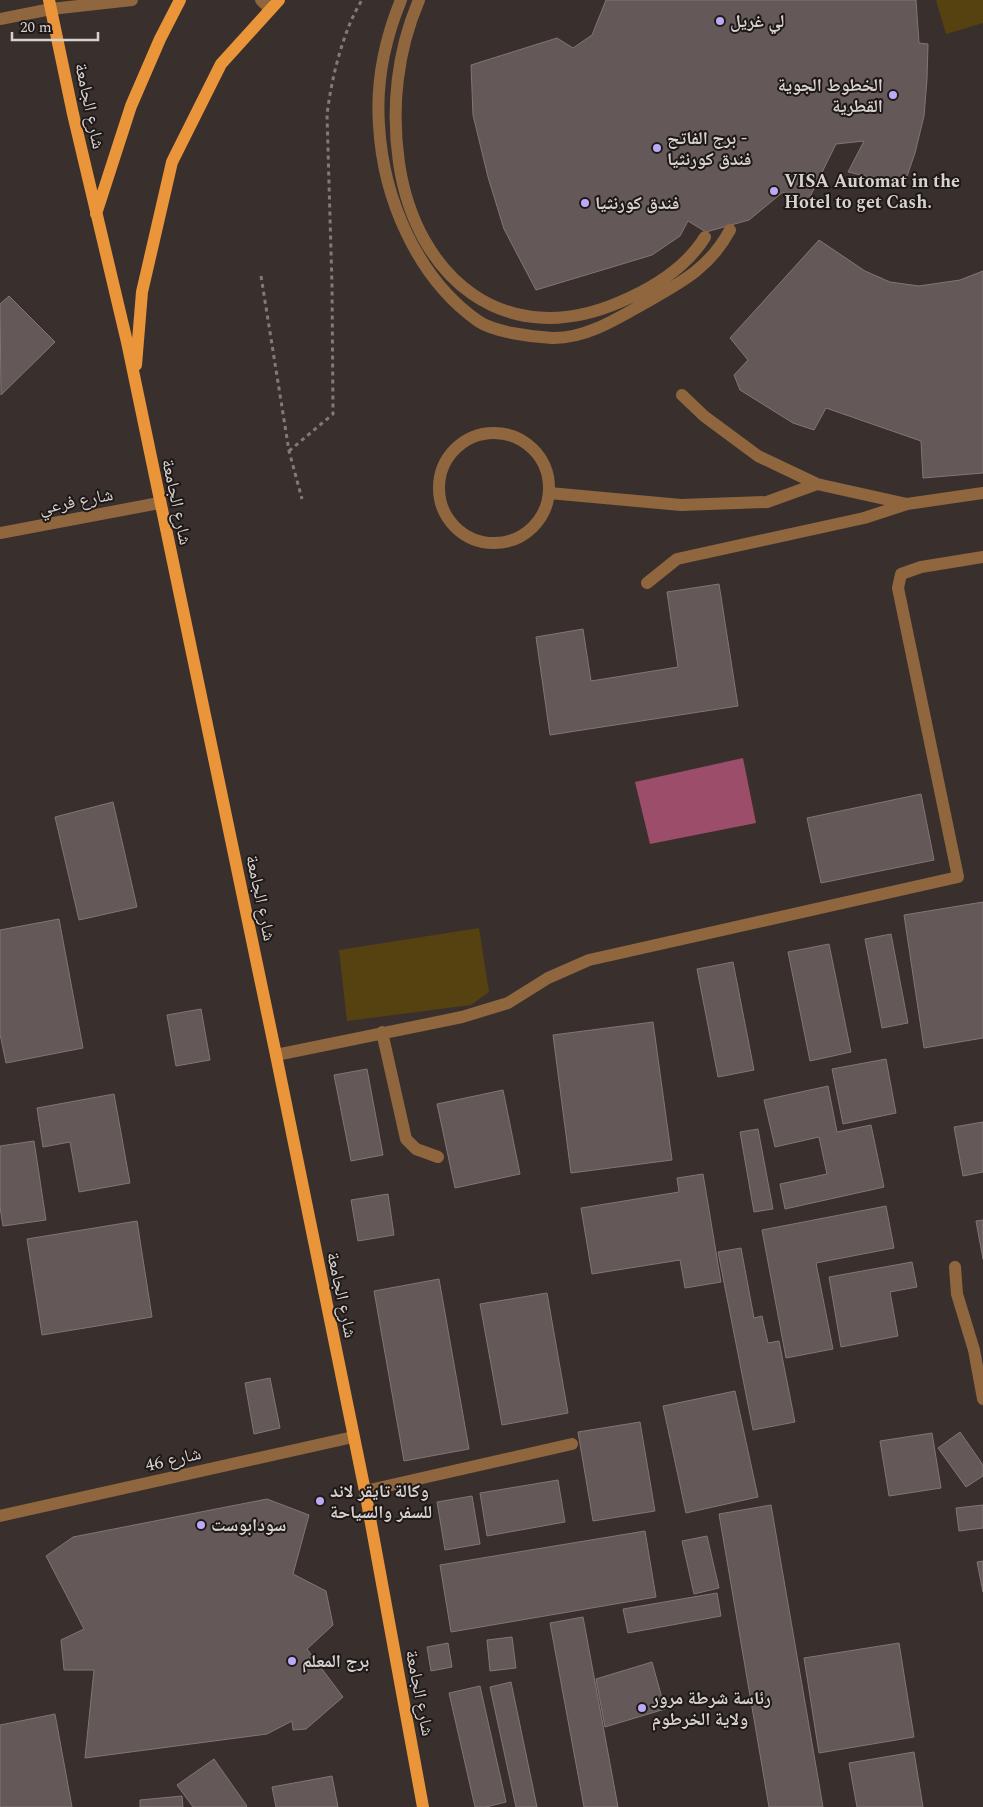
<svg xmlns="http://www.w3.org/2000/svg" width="983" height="1807" font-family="Spectral,'Noto Naskh Arabic',serif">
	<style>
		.green { fill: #564211 }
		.water { fill: #9c4d69 }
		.building { fill: #645958; stroke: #817675 }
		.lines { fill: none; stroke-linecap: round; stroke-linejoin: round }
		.path { stroke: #817a77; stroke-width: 3; stroke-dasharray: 4 4; stroke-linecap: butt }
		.minor { stroke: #8f663e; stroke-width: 12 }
		.major { stroke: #ea953a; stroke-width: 12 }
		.poi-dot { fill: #bbaaf6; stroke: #1e1918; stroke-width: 2 }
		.labels { text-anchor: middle; stroke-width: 4; stroke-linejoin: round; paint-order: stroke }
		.poi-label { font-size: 18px; font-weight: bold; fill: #d7d1cf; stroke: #1e1918; text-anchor: start }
		.street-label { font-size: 18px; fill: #d7d1cf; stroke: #1e1918 }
	</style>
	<rect width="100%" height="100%" fill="#39302d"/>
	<!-- green -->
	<path class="green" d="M 936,0 L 983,0 L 983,23 L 946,34 Z
		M 479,928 L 489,992 L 471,1005 L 347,1021 L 339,950 Z"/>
	<!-- water -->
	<path class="water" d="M 743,758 L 756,823 L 650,844 L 635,782 Z"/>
	<!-- building -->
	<path class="building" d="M 606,0 L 916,0 L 919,43 L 928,44 L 927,79 L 924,116 L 915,153 L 904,185 L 848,172 L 864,141 L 836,144 L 804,209 L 783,192 L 749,220 L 706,232 L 688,221 L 680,236 L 652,255 L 536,290 L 504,229 L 488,177 L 473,115 L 471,65 L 557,38 L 573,48 L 592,35 Z
		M 819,240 L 865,271 L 890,282 L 919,286 L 960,280 L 983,271 L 983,473 L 923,478 L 921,441 L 826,408 L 814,430 L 793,423 L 740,390 L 734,375 L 748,360 L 730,338 Z
		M 9,296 L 55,342 L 1,395 L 0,304 Z
		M 719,584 L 738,706 L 550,735 L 536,637 L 583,629 L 591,681 L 678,667 L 667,592 Z
		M 921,794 L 934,860 L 821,883 L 807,818 Z
		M 113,802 L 137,907 L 79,920 L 55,817 Z
		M 983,902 L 983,1038 L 924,1048 L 904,915 Z
		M 59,919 L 83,1048 L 6,1063 L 0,1034 L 0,930 Z
		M 891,934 L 908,1023 L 882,1028 L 865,939 Z
		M 829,944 L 851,1052 L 810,1061 L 788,952 Z
		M 733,962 L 754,1070 L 718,1077 L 697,969 Z
		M 201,1009 L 210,1060 L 176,1066 L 167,1015 Z
		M 653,1022 L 672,1160 L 571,1173 L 553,1035 Z
		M 886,1059 L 896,1113 L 843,1124 L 832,1069 Z
		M 367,1069 L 383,1155 L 351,1161 L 334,1075 Z
		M 828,1086 L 837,1132 L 871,1125 L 884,1187 L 785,1209 L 780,1184 L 827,1174 L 819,1137 L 775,1147 L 764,1100 Z
		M 503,1090 L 520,1174 L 455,1188 L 437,1104 Z
		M 114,1094 L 130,1183 L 79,1192 L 70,1142 L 43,1147 L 37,1108 Z
		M 983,1122 L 983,1172 L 963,1176 L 954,1127 Z
		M 758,1129 L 773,1209 L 754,1212 L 740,1132 Z
		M 34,1141 L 46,1220 L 3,1226 L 0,1207 L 0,1146 Z
		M 703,1174 L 721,1282 L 685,1288 L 680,1260 L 592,1274 L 581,1208 L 679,1192 L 677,1178 Z
		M 388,1194 L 394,1235 L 358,1241 L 351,1200 Z
		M 886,1206 L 894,1248 L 816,1263 L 833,1349 L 786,1358 L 762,1230 Z
		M 983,1220 L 983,1259 L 976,1221 Z
		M 137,1221 L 152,1317 L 42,1335 L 27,1239 Z
		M 741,1248 L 754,1318 L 762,1316 L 768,1343 L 779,1341 L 795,1422 L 753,1430 L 718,1252 Z
		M 912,1262 L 917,1287 L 890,1292 L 898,1336 L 841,1347 L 829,1277 Z
		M 439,1279 L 469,1449 L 404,1461 L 374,1291 Z
		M 547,1293 L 568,1413 L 502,1425 L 480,1304 Z
		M 270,1378 L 280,1428 L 254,1434 L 245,1383 Z
		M 735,1391 L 758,1497 L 686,1513 L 663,1406 Z
		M 640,1422 L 655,1511 L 593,1521 L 578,1432 Z
		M 960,1432 L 983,1465 L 983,1476 L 966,1487 L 938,1448 Z
		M 932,1433 L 941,1488 L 889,1496 L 880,1441 Z
		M 558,1480 L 565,1522 L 487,1536 L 480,1493 Z
		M 472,1496 L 480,1544 L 445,1550 L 437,1502 Z
		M 267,1499 L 309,1515 L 293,1574 L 326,1591 L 333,1625 L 307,1649 L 343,1697 L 306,1729 L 293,1730 L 292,1721 L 267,1734 L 85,1758 L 94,1670 L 64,1670 L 61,1640 L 84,1629 L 46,1556 L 73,1537 Z
		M 771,1505 L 823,1807 L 769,1807 L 719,1514 Z
		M 983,1505 L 983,1528 L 959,1531 L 956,1508 Z
		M 645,1531 L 656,1597 L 451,1632 L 440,1565 Z
		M 707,1536 L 719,1588 L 694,1594 L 682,1541 Z
		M 983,1561 L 983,1592 L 977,1562 Z
		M 717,1593 L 721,1616 L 628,1633 L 623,1609 Z
		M 583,1617 L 618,1807 L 584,1807 L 550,1623 Z
		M 512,1637 L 516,1668 L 490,1671 L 487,1640 Z
		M 448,1643 L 452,1667 L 431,1671 L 427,1647 Z
		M 899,1643 L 914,1737 L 819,1753 L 804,1658 Z
		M 652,1662 L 665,1709 L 605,1727 L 596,1679 Z
		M 511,1682 L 537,1807 L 516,1807 L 490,1687 Z
		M 480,1686 L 506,1802 L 486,1807 L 475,1807 L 449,1693 Z
		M 55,1714 L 72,1807 L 0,1807 L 0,1725 Z
		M 914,1752 L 923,1807 L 857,1807 L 849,1763 Z
		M 214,1759 L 247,1806 L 246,1807 L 193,1807 L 177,1785 Z
		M 332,1776 L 338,1807 L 276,1807 L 272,1787 Z
		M 182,1796 L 183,1807 L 140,1807 L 140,1800 Z"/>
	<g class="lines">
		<!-- path -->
		<path class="path" d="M 261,276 L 289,451 L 302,499
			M 289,451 L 333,414 L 332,285 L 327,115 C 331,80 343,30 362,0"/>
		<!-- minor -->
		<path class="minor" d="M 261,0 L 270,9
			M 401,0 C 385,39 376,83 379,125 C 383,198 417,278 478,321 C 494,332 532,337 552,338 C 584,339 615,320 643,304 C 680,283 709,269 730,230
			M 419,0 C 397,51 391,108 399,163 C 416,278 505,352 620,302 C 653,288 686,268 705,237
			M 0,19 L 51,9 L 132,0
			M 682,395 L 704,416 L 758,456 L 817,484 L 907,504 L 983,493
			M439 488a55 55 0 1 1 110 0a55 55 0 1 1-110 0Z
			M 549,493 L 681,505 L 767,502 L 817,484
			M 0,533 L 159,503
			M 647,583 L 677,559 L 864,518 L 907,504
			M 382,1032 L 406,1139 L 416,1149 L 438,1157
			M 276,1055 L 462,1017 L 508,1003 L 548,978 L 589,960 L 958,877 L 898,588 L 901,574 L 921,567 L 983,557
			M 955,1267 L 957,1294 L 974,1350 L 983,1399
			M 365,1491 L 572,1444
			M 0,1516 L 353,1437"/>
		<!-- major -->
		<path class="major" d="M 49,0 L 73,114 L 127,342 L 276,1055 L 365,1491 L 423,1807
			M 96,214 L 131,106 L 160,39 L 180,0
			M 136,365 L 142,292 L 172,162 L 221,64 L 279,0"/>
	</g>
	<!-- markers -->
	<g class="poi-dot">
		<circle cx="720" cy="21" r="5"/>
		<circle cx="893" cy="95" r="5"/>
		<circle cx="657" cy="148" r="5"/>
		<circle cx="774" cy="191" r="5"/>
		<circle cx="585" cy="203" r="5"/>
		<circle cx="320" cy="1501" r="5"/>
		<circle cx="201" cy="1525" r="5"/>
		<circle cx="292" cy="1661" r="5"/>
		<circle cx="642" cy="1708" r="5"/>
	</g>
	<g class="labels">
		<!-- poi labels -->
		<g class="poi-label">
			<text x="730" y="27">لي غريل</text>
			<text x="883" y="91" text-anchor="end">الخطوط الجوية<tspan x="883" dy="21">القطرية</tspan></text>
			<text x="667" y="144">برج الفاتح -<tspan x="667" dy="21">فندق كورنثيا</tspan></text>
			<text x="784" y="187">VISA Automat in the<tspan x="784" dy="21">Hotel to get Cash.</tspan></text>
			<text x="595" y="209">فندق كورنثيا</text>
			<text x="330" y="1497">وكالة تايقر لاند<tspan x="330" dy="21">للسفر والسياحة</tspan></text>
			<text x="211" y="1531">سودابوست</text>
			<text x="302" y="1667">برج المعلم</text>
			<text x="652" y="1704">رئاسة شرطة مرور<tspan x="652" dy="21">ولاية الخرطوم</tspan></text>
		</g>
		<!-- street labels -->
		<g class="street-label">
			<text transform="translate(90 106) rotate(78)" y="6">شارع الجامعة</text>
			<text transform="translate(76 501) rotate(-11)" y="6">شارع فرعي</text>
			<text transform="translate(177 502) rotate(78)" y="6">شارع الجامعة</text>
			<text transform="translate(261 898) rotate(78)" y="6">شارع الجامعة</text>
			<text transform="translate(342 1295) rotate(78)" y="6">شارع الجامعة</text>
			<text transform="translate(173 1459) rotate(-13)" y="6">شارع 46</text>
			<text transform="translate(420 1693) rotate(79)" y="6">شارع الجامعة</text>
		</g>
	</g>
	<!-- scale -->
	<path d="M12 32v8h86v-8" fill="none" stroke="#d7d1cf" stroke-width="2.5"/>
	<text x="20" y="32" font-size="15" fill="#d7d1cf" stroke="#1e1918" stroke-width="4" paint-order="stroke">20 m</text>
</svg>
